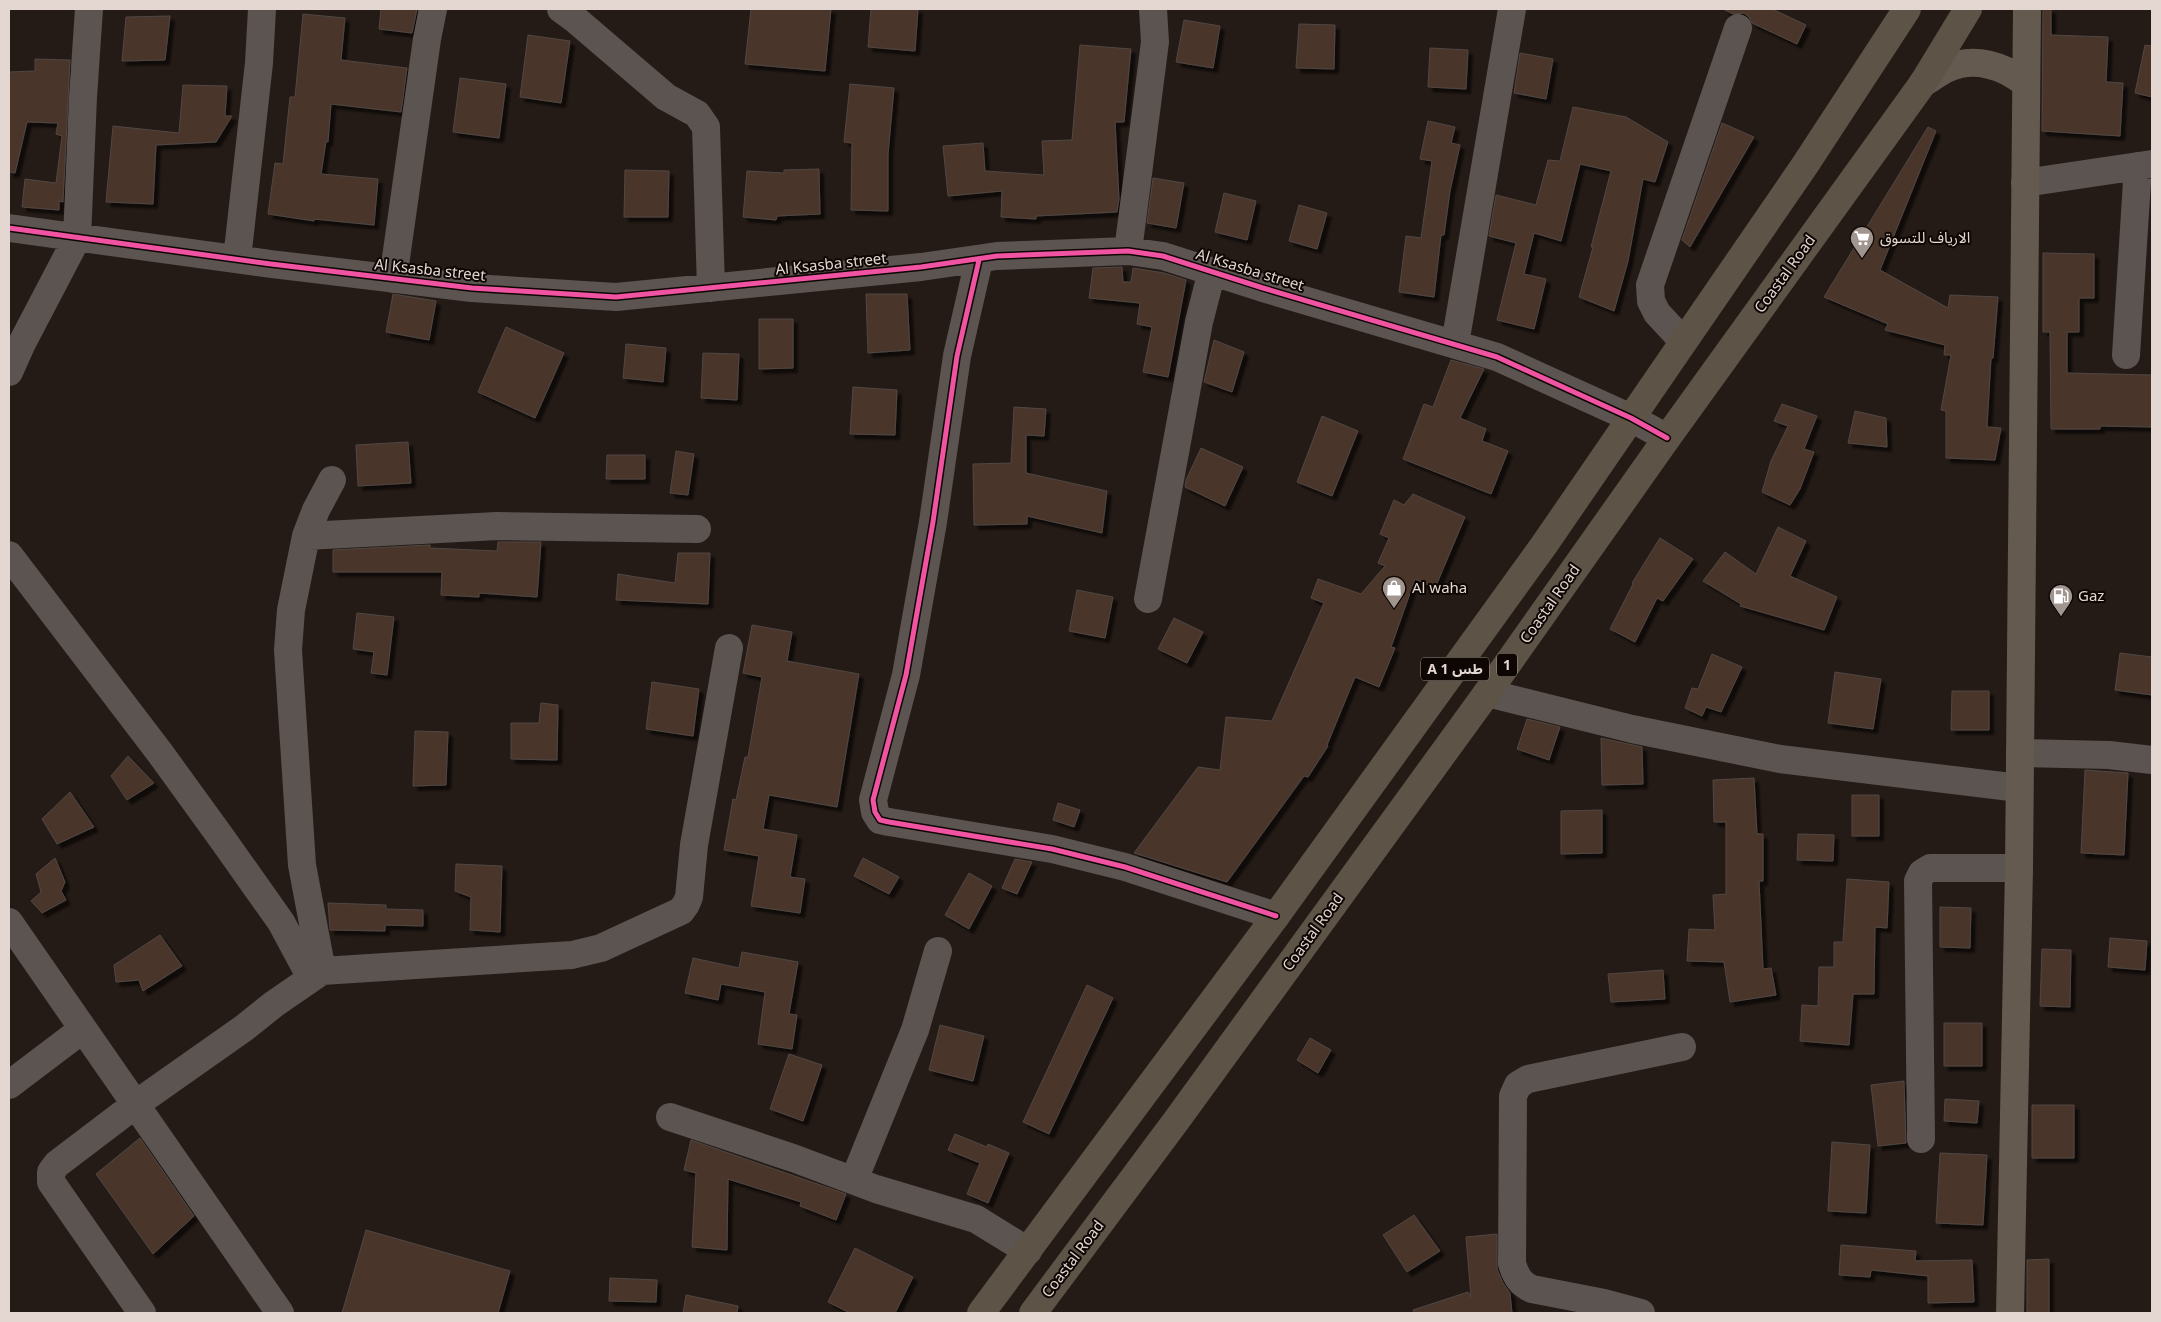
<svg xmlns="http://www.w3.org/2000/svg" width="2161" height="1322" font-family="'Noto Sans','Noto Sans Arabic',sans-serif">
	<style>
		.building { fill: #4a352b; stroke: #504743; filter: url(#shadow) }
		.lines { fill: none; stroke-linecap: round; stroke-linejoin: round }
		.minor { stroke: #5c5451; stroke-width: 28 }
		.major { stroke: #645a4f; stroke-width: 28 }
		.highway { stroke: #5d5346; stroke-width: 28 }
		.cycleway-casing { stroke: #0d0603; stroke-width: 8 }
		.cycleway { stroke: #f153a3; stroke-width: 5 }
		.labels { text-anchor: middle; stroke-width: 4; stroke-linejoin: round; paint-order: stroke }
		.shield { fill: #0d0603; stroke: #a49893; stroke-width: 1 }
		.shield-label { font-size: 14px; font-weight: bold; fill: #e4d6d1 }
		.poi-label { font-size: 15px; fill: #e4d6d1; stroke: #0d0603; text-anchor: start }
		.street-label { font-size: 15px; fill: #e4d6d1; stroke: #0d0603 }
	</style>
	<defs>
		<filter id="shadow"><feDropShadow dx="4.5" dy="4.5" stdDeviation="1" flood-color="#0009"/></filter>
	</defs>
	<rect width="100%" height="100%" fill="#251b16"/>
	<!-- building -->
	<path class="building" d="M 381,9 L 417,9 L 412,33 L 379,29 Z
		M 751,9 L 831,9 L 825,71 L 745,64 Z
		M 871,9 L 918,9 L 915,51 L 868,47 Z
		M 1723,9 L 1772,9 L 1806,25 L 1797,44 L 1752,23 L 1749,17 L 1744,13 L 1733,14 Z
		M 2043,9 L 2051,9 L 2051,35 L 2108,37 L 2106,82 L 2123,83 L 2120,136 L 2042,131 Z
		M 303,14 L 345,18 L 341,60 L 407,68 L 401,112 L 331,104 L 328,142 L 326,141 L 321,174 L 378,179 L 374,225 L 314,219 L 314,221 L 268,214 L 275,163 L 283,164 L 290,97 L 295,97 Z
		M 170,16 L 165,60 L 122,61 L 126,17 Z
		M 1184,20 L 1220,26 L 1213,68 L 1176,62 Z
		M 1299,24 L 1335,25 L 1334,69 L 1296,68 Z
		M 528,35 L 570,41 L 561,103 L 520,97 Z
		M 1080,45 L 1131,49 L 1124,122 L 1115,122 L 1119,199 L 1117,212 L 1036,216 L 1036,219 L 1001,217 L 1002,191 L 948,196 L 943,146 L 983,143 L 985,171 L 1044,175 L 1042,141 L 1072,140 Z
		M 2145,45 L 2152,46 L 2152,97 L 2135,93 Z
		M 1430,48 L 1468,50 L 1466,89 L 1428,87 Z
		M 1520,53 L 1553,59 L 1546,99 L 1514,93 Z
		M 35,59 L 70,60 L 63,202 L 59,201 L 59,210 L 22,207 L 25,179 L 56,183 L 62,136 L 56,134 L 58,123 L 27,122 L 15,173 L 9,172 L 9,72 L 35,71 Z
		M 460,78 L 506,84 L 499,138 L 453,132 Z
		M 850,84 L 894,88 L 888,154 L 888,211 L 851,210 L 852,143 L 844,142 Z
		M 183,85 L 227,86 L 225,116 L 232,116 L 216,142 L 156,145 L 153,204 L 106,202 L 113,126 L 179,133 Z
		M 1573,107 L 1626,117 L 1668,142 L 1655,182 L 1643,179 L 1628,261 L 1614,311 L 1579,297 L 1593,247 L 1591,247 L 1611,171 L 1580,164 L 1561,241 L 1534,233 L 1524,274 L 1546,279 L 1534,329 L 1497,320 L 1516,243 L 1489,236 L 1496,195 L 1536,205 L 1548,160 L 1560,161 Z
		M 1428,121 L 1455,127 L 1451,143 L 1460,145 L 1450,191 L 1444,235 L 1441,235 L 1434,297 L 1399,292 L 1406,236 L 1421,238 L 1432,161 L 1420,159 Z
		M 1722,123 L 1754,137 L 1690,247 L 1682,240 Z
		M 1928,127 L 1936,131 L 1880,270 L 1948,308 L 1950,295 L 1998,297 L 1993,358 L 1991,358 L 1987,427 L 2001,428 L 1995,460 L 1946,458 L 1946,411 L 1941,410 L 1951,355 L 1944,355 L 1945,345 L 1885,330 L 1888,324 L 1824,297 Z
		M 819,169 L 820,214 L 777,216 L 776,220 L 743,217 L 747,171 L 784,173 L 784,170 Z
		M 625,170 L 669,171 L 668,217 L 624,217 Z
		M 1153,178 L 1184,183 L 1176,228 L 1147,223 Z
		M 1224,193 L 1256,201 L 1247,240 L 1215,232 Z
		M 1299,205 L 1327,213 L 1317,249 L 1289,241 Z
		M 2043,253 L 2094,254 L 2094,298 L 2079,298 L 2079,332 L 2067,332 L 2067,373 L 2152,375 L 2152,427 L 2100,426 L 2100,429 L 2051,429 L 2050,332 L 2043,332 Z
		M 1122,267 L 1123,282 L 1131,282 L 1133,268 L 1164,273 L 1186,280 L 1168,377 L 1143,372 L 1152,327 L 1137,324 L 1140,303 L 1089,298 L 1093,268 Z
		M 393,294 L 436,301 L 429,340 L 386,332 Z
		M 866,294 L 907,294 L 910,350 L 868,353 Z
		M 759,319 L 793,319 L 793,368 L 759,369 Z
		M 506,327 L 564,353 L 535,418 L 478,392 Z
		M 1214,340 L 1244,352 L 1232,392 L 1204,382 Z
		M 626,344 L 666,348 L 663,382 L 623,378 Z
		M 703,353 L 739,354 L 737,400 L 701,398 Z
		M 1451,360 L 1484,369 L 1460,418 L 1486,429 L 1482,441 L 1508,451 L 1491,494 L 1403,459 L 1424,404 L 1433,407 Z
		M 853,387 L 897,390 L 895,435 L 850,434 Z
		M 1782,404 L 1817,416 L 1804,449 L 1814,452 L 1800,489 L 1790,505 L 1762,492 L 1771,461 L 1788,426 L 1774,421 Z
		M 1014,407 L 1046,409 L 1044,436 L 1026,435 L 1026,473 L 1107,491 L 1102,533 L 1027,516 L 1027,524 L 974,525 L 973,464 L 1011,463 Z
		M 1855,411 L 1886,418 L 1887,447 L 1848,443 Z
		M 1322,416 L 1358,431 L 1332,496 L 1297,482 Z
		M 408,442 L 411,483 L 358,486 L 356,445 Z
		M 1201,448 L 1243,467 L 1225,506 L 1185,487 L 1186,480 Z
		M 676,451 L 694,454 L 688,495 L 670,493 Z
		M 607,455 L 645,455 L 645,479 L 606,479 Z
		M 1413,494 L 1465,517 L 1435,588 L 1415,579 L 1391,647 L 1395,648 L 1379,687 L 1355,677 L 1327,745 L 1328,746 L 1308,777 L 1304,776 L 1227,882 L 1134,853 L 1198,767 L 1220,770 L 1226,717 L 1272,721 L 1324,603 L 1311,598 L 1318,579 L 1361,594 L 1385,566 L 1378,563 L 1389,538 L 1380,534 L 1394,500 L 1404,505 Z
		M 1778,527 L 1806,541 L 1790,576 L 1837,597 L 1824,630 L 1740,606 L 1741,604 L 1703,581 L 1725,552 L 1756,574 Z
		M 1660,538 L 1693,559 L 1663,601 L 1657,598 L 1635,642 L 1610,629 L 1633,584 L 1632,583 Z
		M 498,542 L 541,542 L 537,597 L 479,593 L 479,597 L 441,595 L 442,572 L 333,572 L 333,550 L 430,545 L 430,548 L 497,551 Z
		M 678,553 L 710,553 L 708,604 L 616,600 L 618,574 L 675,583 Z
		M 1077,590 L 1113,597 L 1105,638 L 1069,631 Z
		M 357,613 L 394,617 L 387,675 L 371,673 L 374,652 L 353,649 Z
		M 1174,618 L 1203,632 L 1187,663 L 1158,649 Z
		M 752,625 L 792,632 L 787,661 L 859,674 L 837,807 L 769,795 L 763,829 L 797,835 L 790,877 L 805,879 L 800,913 L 751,906 L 759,856 L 724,850 L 733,799 L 736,800 L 745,757 L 748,757 L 762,677 L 743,673 Z
		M 2120,653 L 2152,657 L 2152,695 L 2115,690 Z
		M 1712,654 L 1742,667 L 1721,712 L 1706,707 L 1702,716 L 1685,708 L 1692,688 L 1698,689 Z
		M 1835,672 L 1881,679 L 1873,729 L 1828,723 Z
		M 652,682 L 699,689 L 693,736 L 646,729 Z
		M 1952,691 L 1989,691 L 1989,730 L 1951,730 Z
		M 541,703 L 558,705 L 557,760 L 511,759 L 511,723 L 539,723 Z
		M 1527,719 L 1560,727 L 1549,760 L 1517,749 Z
		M 415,731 L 448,732 L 446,785 L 413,786 Z
		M 1601,738 L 1642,747 L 1643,784 L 1602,785 Z
		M 128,756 L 154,783 L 127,800 L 111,776 Z
		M 2085,770 L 2128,773 L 2124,855 L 2081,853 Z
		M 1754,778 L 1757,834 L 1763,834 L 1763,881 L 1759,881 L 1763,969 L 1771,968 L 1776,995 L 1730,1002 L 1724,962 L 1687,961 L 1689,929 L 1715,930 L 1713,895 L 1726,894 L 1726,822 L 1714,822 L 1713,780 Z
		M 70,792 L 94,827 L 57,844 L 42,819 Z
		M 1852,795 L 1879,795 L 1879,836 L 1852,836 Z
		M 1058,803 L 1080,810 L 1074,827 L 1053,820 Z
		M 1602,810 L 1602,853 L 1561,854 L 1561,811 Z
		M 1798,834 L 1834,835 L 1833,861 L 1797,860 Z
		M 55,858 L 65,882 L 61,891 L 66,900 L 42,913 L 31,901 L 41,892 L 36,874 Z
		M 863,858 L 899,877 L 889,894 L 854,876 Z
		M 1015,859 L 1032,862 L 1017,894 L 1002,888 Z
		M 456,864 L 502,866 L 500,932 L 470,930 L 471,897 L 455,891 Z
		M 969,873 L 992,886 L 969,929 L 945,915 Z
		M 1847,879 L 1889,882 L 1887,928 L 1875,927 L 1874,994 L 1853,994 L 1849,1045 L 1800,1041 L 1802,1005 L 1818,1006 L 1819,967 L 1834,967 L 1834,942 L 1843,942 Z
		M 328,903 L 386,905 L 386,909 L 423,910 L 423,926 L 385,925 L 385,931 L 330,930 Z
		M 1940,907 L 1971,908 L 1970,948 L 1940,947 Z
		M 160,935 L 182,966 L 143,991 L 139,980 L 116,982 L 114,965 Z
		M 2110,938 L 2147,941 L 2145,970 L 2108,967 Z
		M 2042,949 L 2071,950 L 2070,1007 L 2040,1006 Z
		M 742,952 L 798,962 L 789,1014 L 797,1015 L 792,1049 L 758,1044 L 765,992 L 721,984 L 718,1000 L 685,993 L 693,958 L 739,968 Z
		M 1663,970 L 1665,999 L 1611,1002 L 1608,974 Z
		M 1087,985 L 1113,998 L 1049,1134 L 1023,1122 Z
		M 1944,1023 L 1982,1023 L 1982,1066 L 1944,1066 Z
		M 940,1025 L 984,1036 L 973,1081 L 929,1070 Z
		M 1310,1038 L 1331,1050 L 1318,1073 L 1297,1060 Z
		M 789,1054 L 822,1065 L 803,1121 L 770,1109 Z
		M 1904,1081 L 1906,1143 L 1878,1146 L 1871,1085 Z
		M 1945,1099 L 1979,1101 L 1977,1123 L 1944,1121 Z
		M 2032,1105 L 2074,1105 L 2074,1158 L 2032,1158 Z
		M 955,1134 L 987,1147 L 988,1144 L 1009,1153 L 988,1203 L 967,1194 L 980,1163 L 948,1150 Z
		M 140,1138 L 194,1216 L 153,1254 L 96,1174 Z
		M 691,1140 L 846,1194 L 836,1220 L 800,1206 L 801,1202 L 728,1179 L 727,1250 L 692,1247 L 696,1173 L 684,1170 Z
		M 1832,1142 L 1870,1145 L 1866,1213 L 1828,1211 Z
		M 1940,1153 L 1987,1155 L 1983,1225 L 1936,1223 Z
		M 1414,1215 L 1440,1251 L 1407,1272 L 1383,1235 Z
		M 366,1230 L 510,1271 L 498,1313 L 342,1313 Z
		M 1497,1234 L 1497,1269 L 1503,1283 L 1510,1293 L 1512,1313 L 1414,1313 L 1413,1310 L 1468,1292 L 1471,1297 L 1466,1237 Z
		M 1841,1245 L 1916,1251 L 1915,1261 L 1972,1260 L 1974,1302 L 1928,1303 L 1928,1276 L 1871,1270 L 1870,1277 L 1839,1275 Z
		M 855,1248 L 913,1277 L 895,1313 L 850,1313 L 828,1302 Z
		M 2049,1259 L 2049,1313 L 2027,1313 L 2027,1260 Z
		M 610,1278 L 657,1280 L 656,1302 L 609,1301 Z
		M 686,1295 L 738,1306 L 737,1313 L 683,1313 Z"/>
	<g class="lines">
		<!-- minor -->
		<path class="minor" d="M 561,9 L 576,20 L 666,97 L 697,114 L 706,127 L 711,288
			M 2025,183 L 2152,164
			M 9,228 L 271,264 L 472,288 L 616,297 L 921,267 L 997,256 L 1128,251 L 1163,256 L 1263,288 L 1497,357 L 1631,418 L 1667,438
			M 1128,251 L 1155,42 L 1153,9
			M 237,259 L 259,63 L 262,9
			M 979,260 L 957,356 L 933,522 L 906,675 L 873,800 L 875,812 L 880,820 L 889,822 L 1052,849 L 1125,867 L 1276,916
			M 393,279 L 427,39 L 433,9
			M 1683,341 L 1657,313 L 1651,301 L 1650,285 L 1738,28
			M 1455,344 L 1512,9
			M 2126,355 L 2138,166
			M 9,372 L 21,345 L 77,238 L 83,97 L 89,9
			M 306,536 L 497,526 L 697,529
			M 9,555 L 160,753 L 223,840 L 281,922 L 311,978
			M 1148,599 L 1199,322 L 1212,271
			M 1487,693 L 1632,729 L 1780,759 L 2019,788
			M 2020,753 L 2109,755 L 2152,760
			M 9,922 L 280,1313
			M 322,971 L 302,865 L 288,650 L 291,610 L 306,536 L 316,510 L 332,480
			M 9,1085 L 83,1029
			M 670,1117 L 793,1158 L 876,1189 L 976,1219 L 1028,1251
			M 1921,1139 L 1918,881 L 1922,873 L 1930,868 L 2019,868
			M 854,1180 L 915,1030 L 938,951
			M 142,1313 L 51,1182 L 51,1172 L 57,1164 L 136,1104 L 244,1028 L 274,1004 L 322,971 L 572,955 L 601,948 L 681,911 L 686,904 L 689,897 L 694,845 L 729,648
			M 1641,1313 L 1604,1303 L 1532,1289 C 1520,1284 1516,1276 1512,1264 L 1513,1096 L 1518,1085 L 1528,1079 L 1682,1047"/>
		<!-- major -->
		<path class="major" d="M 1923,83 C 1930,79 1938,73 1946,69 C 1973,56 2004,65 2026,84
			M 2010,1313 L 2019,868 L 2027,9"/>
		<!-- highway -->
		<path class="highway" d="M 981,1313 L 1276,916 L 1544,545 L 1805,165 L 1907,9
			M 1033,1313 L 1176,1121 L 1487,693 L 1667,438 L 1923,83 L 1968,9"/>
		<!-- cycleway casing -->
		<g class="cycleway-casing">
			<path id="cycleway" d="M 9,228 L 271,264 L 472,288 L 616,297 L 921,267 L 997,256 L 1128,251 L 1163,256 L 1263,288 L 1497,357 L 1631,418 L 1667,438
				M 979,260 L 957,356 L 933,522 L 906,675 L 873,800 L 875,812 L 880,820 L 889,822 L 1052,849 L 1125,867 L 1276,916"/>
		</g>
		<!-- cycleway -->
		<use href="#cycleway" class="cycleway"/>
	</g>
	<!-- icons -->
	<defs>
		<g id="supermarket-pin" transform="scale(1.25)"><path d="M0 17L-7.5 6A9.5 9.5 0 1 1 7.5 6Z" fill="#a19590" stroke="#0d0603"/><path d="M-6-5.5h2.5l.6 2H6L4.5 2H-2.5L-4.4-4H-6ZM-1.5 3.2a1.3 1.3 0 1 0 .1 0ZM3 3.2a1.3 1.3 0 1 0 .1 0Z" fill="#fff"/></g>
		<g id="shop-pin" transform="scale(1.25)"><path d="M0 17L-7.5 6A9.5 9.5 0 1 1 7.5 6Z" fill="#a19590" stroke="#0d0603"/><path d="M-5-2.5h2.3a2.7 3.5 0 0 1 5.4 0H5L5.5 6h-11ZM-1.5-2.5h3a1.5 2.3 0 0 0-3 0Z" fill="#fff"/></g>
		<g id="fuel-pin" transform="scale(1.25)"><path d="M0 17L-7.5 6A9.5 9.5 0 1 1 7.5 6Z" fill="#a19590" stroke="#0d0603"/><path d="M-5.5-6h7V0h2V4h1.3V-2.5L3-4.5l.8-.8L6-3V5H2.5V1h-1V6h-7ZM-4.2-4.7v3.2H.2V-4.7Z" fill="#fff"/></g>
	</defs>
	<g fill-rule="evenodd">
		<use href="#supermarket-pin" x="1862" y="238"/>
		<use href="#shop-pin" x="1394" y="588"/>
		<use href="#fuel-pin" x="2061" y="596"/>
	</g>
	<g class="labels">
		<!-- shield labels -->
		<g class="shield">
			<rect x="1497" y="653.5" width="20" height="23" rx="4"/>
			<rect x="1421" y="657.5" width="68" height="23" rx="4"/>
		</g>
		<g class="shield-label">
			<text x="1507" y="670">1</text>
			<text x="1455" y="674">A 1 طس</text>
		</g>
		<!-- poi labels -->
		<g class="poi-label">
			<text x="1880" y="243">الارياف للتسوق</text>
			<text x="1412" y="593">Al waha</text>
			<text x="2078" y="601">Gaz</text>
		</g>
		<!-- street labels -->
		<g class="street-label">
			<text transform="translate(831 264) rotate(-6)" y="5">Al Ksasba street</text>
			<text transform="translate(430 270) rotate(6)" y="5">Al Ksasba street</text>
			<text transform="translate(1250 270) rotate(17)" y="5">Al Ksasba street</text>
			<text transform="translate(1785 274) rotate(-54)" y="5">Coastal Road</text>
			<text transform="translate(1550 604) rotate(-55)" y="5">Coastal Road</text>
			<text transform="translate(1313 932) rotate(-54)" y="5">Coastal Road</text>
			<text transform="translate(1073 1259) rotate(-53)" y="5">Coastal Road</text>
		</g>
	</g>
	<!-- border -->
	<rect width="2161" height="1322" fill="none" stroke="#e4d6d1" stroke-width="20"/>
</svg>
